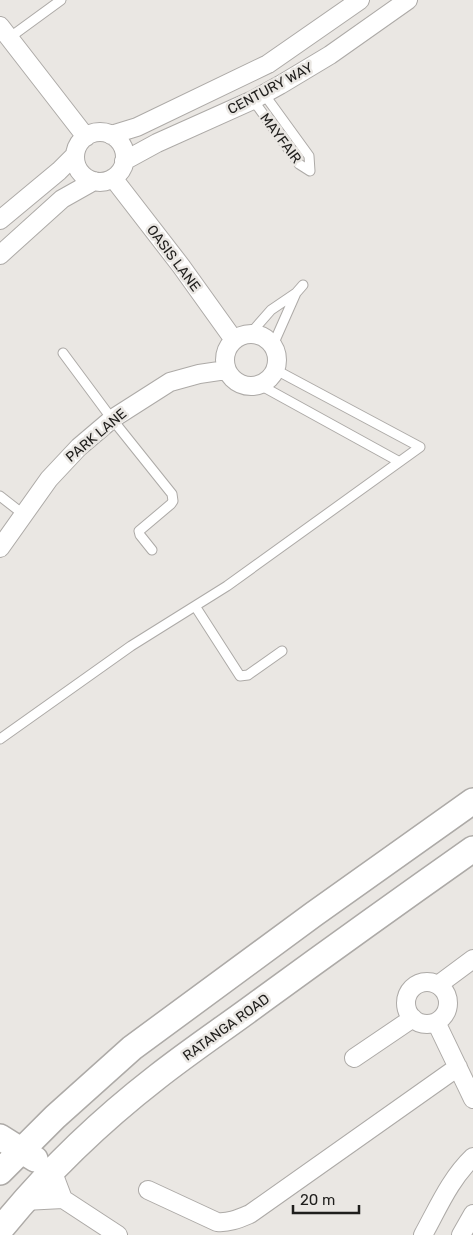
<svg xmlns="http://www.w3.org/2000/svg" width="473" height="1235" font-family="Rubik,sans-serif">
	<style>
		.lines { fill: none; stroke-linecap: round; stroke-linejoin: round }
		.service-casing { stroke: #adaaa7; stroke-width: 11 }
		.minor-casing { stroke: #adaaa7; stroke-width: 20 }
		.secondary-casing { stroke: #adaaa7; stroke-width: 28 }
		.service { stroke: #fff; stroke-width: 9 }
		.minor { stroke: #fff; stroke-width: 18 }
		.secondary { stroke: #fff; stroke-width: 25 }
		.labels { text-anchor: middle; stroke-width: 5; stroke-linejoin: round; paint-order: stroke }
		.street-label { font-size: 14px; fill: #1f1e1c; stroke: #eae7e3 }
	</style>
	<rect width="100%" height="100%" fill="#eae7e3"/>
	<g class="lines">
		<!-- service casing -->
		<g class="service-casing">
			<path id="service" d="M 9,38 L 61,0
				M 253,100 L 299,164 L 310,171 L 309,156 L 264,94
				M 250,334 L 271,310 L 296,293 L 303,285
				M 273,345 L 296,293
				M 63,353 L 112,419 L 172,494 L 173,501 L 171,504 L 139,531 L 140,535 L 152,550
				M 260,385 L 398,461
				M 0,496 L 23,514
				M 195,606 L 240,676 L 248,675 L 282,651
				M 0,739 L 131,646 L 227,586 L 420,447 L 276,370"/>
		</g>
		<!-- minor casing -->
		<g class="minor-casing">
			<path id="minor" d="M 0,26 L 86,137
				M75 157a25 25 0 1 1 50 0a25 25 0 1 1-50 0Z
				M 111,135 L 137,127 L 268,64 L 360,0
				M 124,161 L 157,143 L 253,100 L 280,85 L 330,55 L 408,0
				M 113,178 L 181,266 L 234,340
				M 0,220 L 59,171 L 75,155
				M 0,255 L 62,199 L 94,181
				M225 360a26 26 0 1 1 52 0a26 26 0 1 1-52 0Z
				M 0,548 L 49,479 L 79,447 L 112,419 L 170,382 L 199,374 L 226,370
				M406 1003a21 21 0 1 1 42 0a21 21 0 1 1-42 0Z
				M 438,985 L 473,959
				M 436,1022 L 473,1099
				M 354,1058 L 413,1018
				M 52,1170 L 63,1199 L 118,1235
				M 148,1190 L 217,1222 C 229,1223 238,1219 250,1214 L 458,1067
				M 24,1201 L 63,1199
				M 423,1235 C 438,1208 450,1179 473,1157
				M 461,1235 L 473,1214"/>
		</g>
		<!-- secondary casing -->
		<g class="secondary-casing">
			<path id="secondary" d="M 0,1137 L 35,1159
				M 0,1172 L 55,1117 L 132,1048 L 314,914 L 473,801
				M 0,1230 C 46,1173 99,1122 157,1077 C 190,1051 226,1027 261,1001 C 331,950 402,899 473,849"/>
		</g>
		<!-- service -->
		<use href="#service" class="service"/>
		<!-- minor -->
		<use href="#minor" class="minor"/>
		<!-- secondary -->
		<use href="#secondary" class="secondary"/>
	</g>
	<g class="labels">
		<!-- street labels -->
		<g class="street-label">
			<text transform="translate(270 88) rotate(-28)" y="5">CENTURY WAY</text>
			<text transform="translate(281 138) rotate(53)" y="5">MAYFAIR</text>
			<text transform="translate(174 258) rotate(53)" y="5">OASIS LANE</text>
			<text transform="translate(96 435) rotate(-40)" y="5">PARK LANE</text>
			<text transform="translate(226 1027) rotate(-36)" y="5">RATANGA ROAD</text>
		</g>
	</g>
	<!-- scale -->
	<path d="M293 1205v8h66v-8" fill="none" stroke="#1f1e1c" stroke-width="2.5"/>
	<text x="300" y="1205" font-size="15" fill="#1f1e1c" stroke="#eae7e3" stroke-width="4" paint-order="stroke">20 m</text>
</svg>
